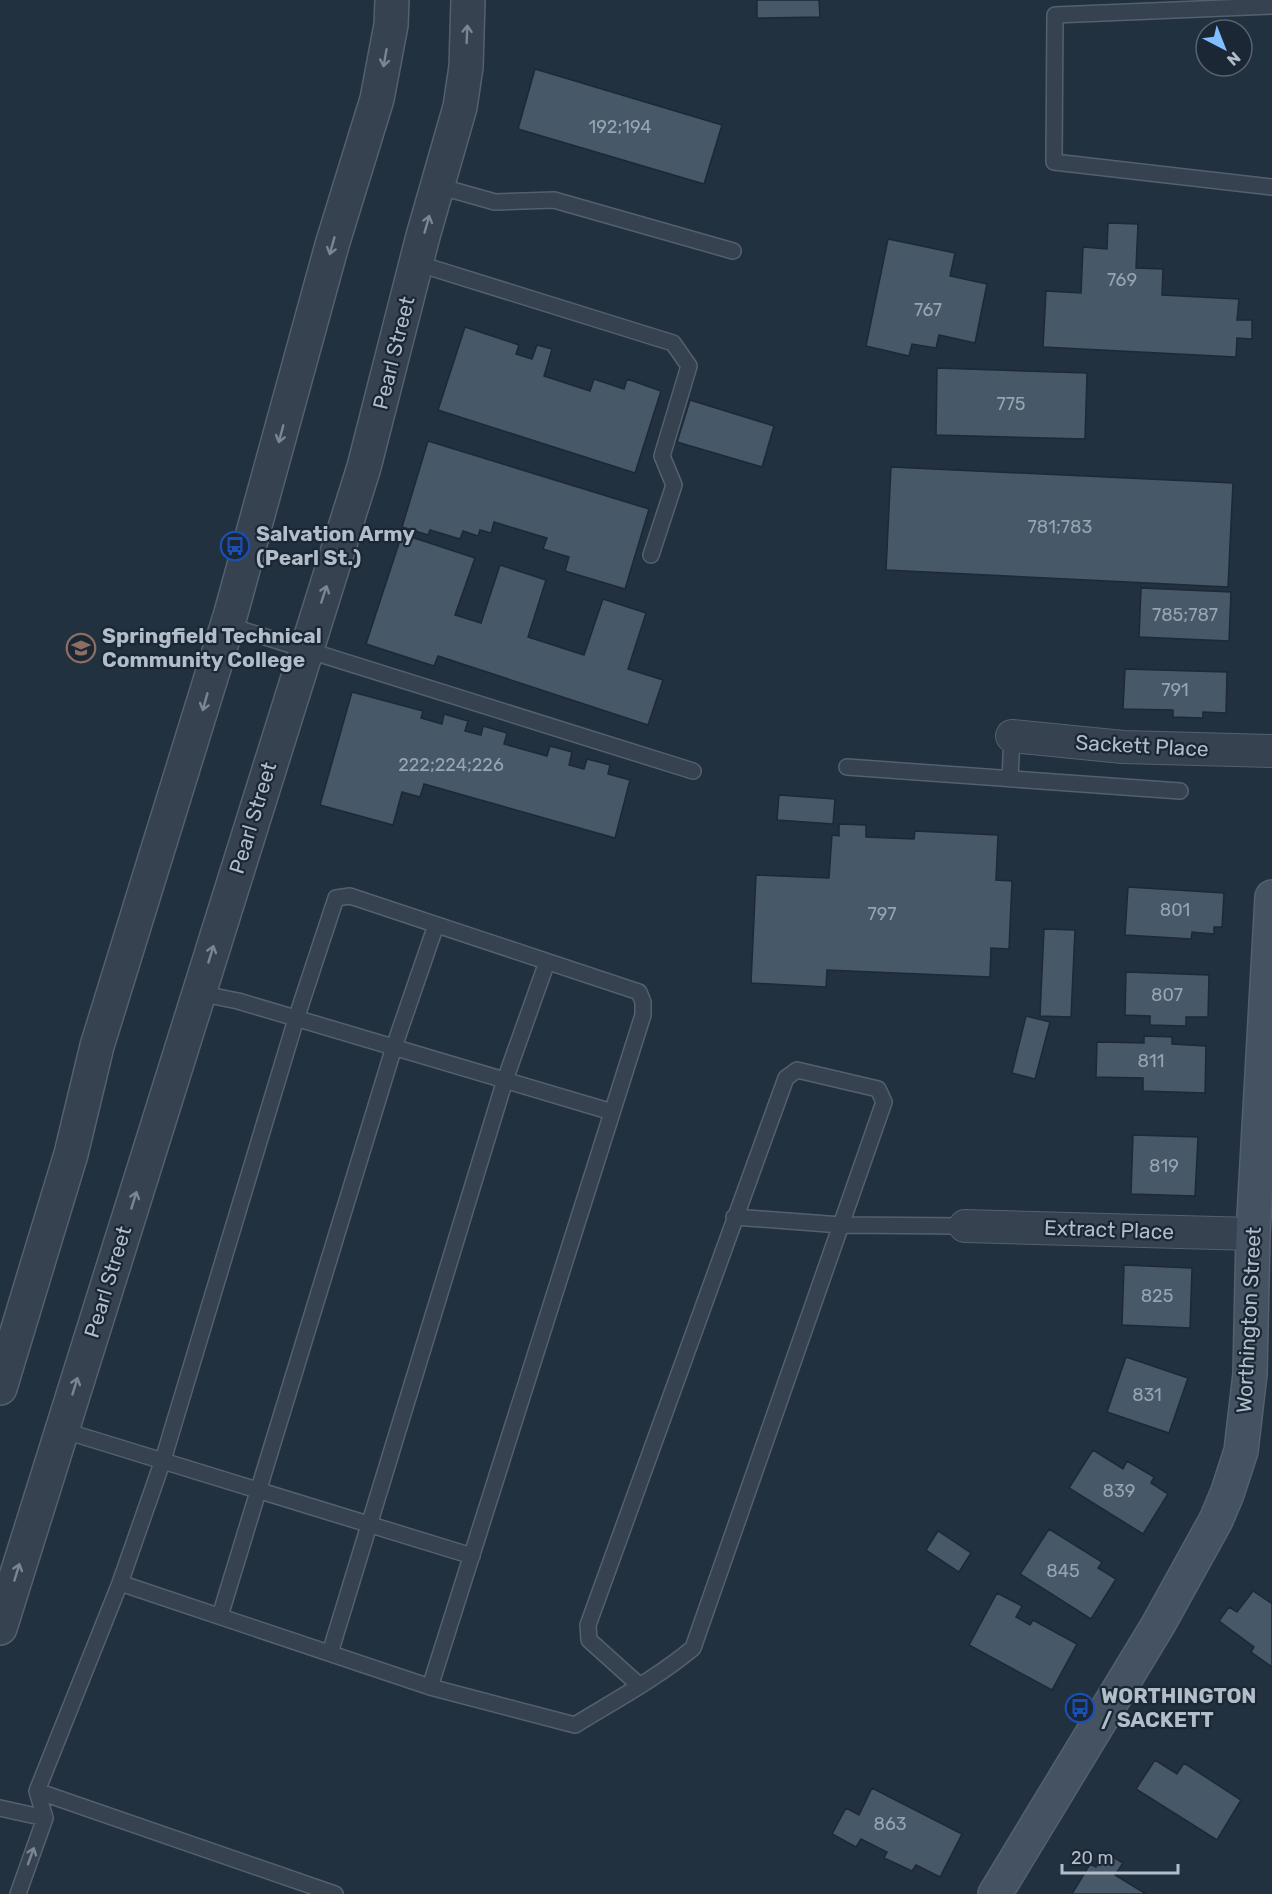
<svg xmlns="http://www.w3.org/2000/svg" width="1272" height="1894" font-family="Rubik,sans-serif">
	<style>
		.building { fill: #475869; stroke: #1d2936; stroke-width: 1.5 }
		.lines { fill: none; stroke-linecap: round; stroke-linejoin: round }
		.service-casing { stroke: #54606d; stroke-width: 18 }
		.minor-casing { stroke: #54606d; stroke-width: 34 }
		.tertiary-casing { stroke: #54606d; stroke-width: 36 }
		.secondary-casing { stroke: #54606d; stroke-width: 36 }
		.service { stroke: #36424f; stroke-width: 15 }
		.minor { stroke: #36424f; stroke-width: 32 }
		.tertiary { stroke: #36424f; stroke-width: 33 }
		.secondary { stroke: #445262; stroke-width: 33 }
		.oneway { stroke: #7a8693 }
		.labels { text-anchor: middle; stroke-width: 4.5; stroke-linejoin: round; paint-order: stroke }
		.number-label { font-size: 18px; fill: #97a4b2 }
		.street-label { font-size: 21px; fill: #b2bdca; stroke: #1b2734 }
		.poi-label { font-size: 21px; font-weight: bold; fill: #b2bdca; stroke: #1b2734; text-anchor: start }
	</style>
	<rect width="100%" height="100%" fill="#22313f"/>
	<!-- building -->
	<path class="building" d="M 757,0 L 819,0 L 820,17 L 757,18 Z
		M 535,69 L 722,125 L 704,184 L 518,129 Z
		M 1108,223 L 1138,224 L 1136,268 L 1163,269 L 1162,295 L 1239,299 L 1237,320 L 1252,320 L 1252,339 L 1237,338 L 1236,357 L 1043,347 L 1046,291 L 1081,293 L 1083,247 L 1107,249 Z
		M 888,239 L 955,253 L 950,276 L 987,284 L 975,343 L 939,335 L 936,348 L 912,344 L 909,356 L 866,346 Z
		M 465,327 L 519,345 L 516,354 L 532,359 L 537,345 L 552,349 L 544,376 L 590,391 L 594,379 L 624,389 L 627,379 L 661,391 L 635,473 L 438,410 Z
		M 937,368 L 1087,373 L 1085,439 L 936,435 Z
		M 690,400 L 774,426 L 762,467 L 677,442 Z
		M 428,441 L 649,509 L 625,589 L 565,571 L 569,557 L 543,549 L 547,538 L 494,522 L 491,533 L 480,530 L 478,536 L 463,531 L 460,539 L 430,530 L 428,535 L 402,527 Z
		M 891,467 L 1233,483 L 1228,587 L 886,570 Z
		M 402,534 L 475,558 L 455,615 L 481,623 L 500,565 L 546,580 L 528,637 L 584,655 L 603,599 L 646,613 L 628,669 L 663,680 L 648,725 L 438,656 L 434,666 L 366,644 Z
		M 1141,588 L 1231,592 L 1229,641 L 1139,637 Z
		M 1125,669 L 1227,672 L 1226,713 L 1203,712 L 1203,718 L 1173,717 L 1173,710 L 1123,709 Z
		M 352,692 L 423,711 L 421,718 L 442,724 L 444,714 L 468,721 L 465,731 L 481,735 L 483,726 L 507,733 L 504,744 L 547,756 L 550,746 L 572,752 L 569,765 L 584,769 L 587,759 L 610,765 L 608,774 L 630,780 L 615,838 L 424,784 L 420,797 L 402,792 L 393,825 L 320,805 Z
		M 779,795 L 835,799 L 833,824 L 777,820 Z
		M 839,824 L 866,825 L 866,837 L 914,839 L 915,831 L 998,835 L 996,880 L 1012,881 L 1009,949 L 991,948 L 990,977 L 827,970 L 826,987 L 751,983 L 756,875 L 829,878 L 832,835 L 839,836 Z
		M 1128,887 L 1224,893 L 1222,927 L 1214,927 L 1214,934 L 1192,932 L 1191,939 L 1125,935 Z
		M 1044,929 L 1075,930 L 1071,1017 L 1040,1016 Z
		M 1126,972 L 1209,975 L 1208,1017 L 1186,1017 L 1186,1026 L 1150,1025 L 1150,1016 L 1125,1015 Z
		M 1026,1016 L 1050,1022 L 1035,1079 L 1012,1073 Z
		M 1144,1036 L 1172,1037 L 1172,1044 L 1206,1046 L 1205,1093 L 1143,1091 L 1143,1078 L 1096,1077 L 1097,1042 L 1144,1043 Z
		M 1133,1135 L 1198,1137 L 1195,1196 L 1131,1194 Z
		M 1124,1265 L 1192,1268 L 1190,1328 L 1122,1325 Z
		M 1126,1357 L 1188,1378 L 1169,1433 L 1107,1412 Z
		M 1093,1450 L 1123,1469 L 1127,1461 L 1154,1477 L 1151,1483 L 1168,1494 L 1143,1534 L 1069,1488 Z
		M 1049,1529 L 1102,1562 L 1098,1568 L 1116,1579 L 1091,1619 L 1020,1574 Z
		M 938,1531 L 971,1553 L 959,1572 L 926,1550 Z
		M 1253,1591 L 1271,1603 L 1272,1601 L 1272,1667 L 1251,1652 L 1254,1647 L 1219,1621 L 1229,1607 L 1237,1612 Z
		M 997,1593 L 1022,1606 L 1016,1617 L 1030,1625 L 1033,1620 L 1077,1644 L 1052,1690 L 969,1645 Z
		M 1155,1760 L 1177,1774 L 1184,1763 L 1241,1800 L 1217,1840 L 1136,1789 Z
		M 872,1788 L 962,1834 L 940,1877 L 916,1865 L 912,1871 L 884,1858 L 887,1852 L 861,1839 L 856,1847 L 832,1834 L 846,1808 L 859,1815 Z
		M 1105,1852 L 1123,1863 L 1115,1875 L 1146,1894 L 1072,1894 L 1090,1864 L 1096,1867 Z"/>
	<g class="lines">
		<!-- service casing -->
		<g class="service-casing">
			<path id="service" d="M 1272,6 L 1055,15 L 1054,162 L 1272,187
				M 438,186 L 495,202 L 554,200 L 733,251
				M 416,263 L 673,343 L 689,366 L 662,456 L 674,485 L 651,555
				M 227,625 L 693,771
				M 847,767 L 1180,791
				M 1010,779 L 1012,736
				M 198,993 L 238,1001 L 612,1112
				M 734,1217 L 841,1225 L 965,1226
				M 62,1430 L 472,1556
				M 220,1616 L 394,1047 L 436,925
				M 330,1653 L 505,1080 L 547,962
				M 430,1687 L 575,1725 C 614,1701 657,1678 693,1648 L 884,1102 L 878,1089 L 797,1070 L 786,1078 L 588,1625 L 589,1640 L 639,1685
				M 37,1791 L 335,1894
				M 0,1808 L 45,1818
				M 18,1894 L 45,1818 L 37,1791 L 120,1583 L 163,1460 L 296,1019 L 336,898 L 350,896 L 639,992 L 643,1002 L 643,1015 L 430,1687 L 120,1583"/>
		</g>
		<!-- minor casing -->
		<g class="minor-casing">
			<path id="minor" d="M 1012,736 L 1123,747 L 1272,751
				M 965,1226 L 1253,1234"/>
		</g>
		<!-- tertiary casing -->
		<g class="tertiary-casing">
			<path id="tertiary" d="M 0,1388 L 71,1154 L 97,1046 L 231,613 L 332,245 L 377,99 L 391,25 L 392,0
				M 0,1628 L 364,467 L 423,236 L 460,107 L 466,67 L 468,0"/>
		</g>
		<!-- secondary casing -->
		<g class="secondary-casing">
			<path id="secondary" d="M 995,1894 L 1158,1625 L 1216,1520 L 1227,1494 L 1241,1451 L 1250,1374 L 1253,1234 L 1272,897"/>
		</g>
		<!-- service -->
		<use href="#service" class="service"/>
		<!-- minor -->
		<use href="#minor" class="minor"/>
		<!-- tertiary -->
		<use href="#tertiary" class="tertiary"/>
		<!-- secondary -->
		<use href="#secondary" class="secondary"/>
	</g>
	<!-- one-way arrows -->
	<defs><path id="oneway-shaft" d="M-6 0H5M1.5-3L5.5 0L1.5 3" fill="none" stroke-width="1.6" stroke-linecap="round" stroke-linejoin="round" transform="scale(1.5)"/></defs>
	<g class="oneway">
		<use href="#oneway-shaft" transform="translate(467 34) rotate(-88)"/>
		<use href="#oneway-shaft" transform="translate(385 58) rotate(100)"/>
		<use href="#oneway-shaft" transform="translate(427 224) rotate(-74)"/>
		<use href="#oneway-shaft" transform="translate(332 246) rotate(106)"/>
		<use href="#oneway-shaft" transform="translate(281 434) rotate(105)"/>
		<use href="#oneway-shaft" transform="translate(324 594) rotate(-72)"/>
		<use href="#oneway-shaft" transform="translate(205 702) rotate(106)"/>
		<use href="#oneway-shaft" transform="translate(211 954) rotate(-73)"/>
		<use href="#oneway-shaft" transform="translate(134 1200) rotate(-73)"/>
		<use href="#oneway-shaft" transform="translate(75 1386) rotate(-73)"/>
		<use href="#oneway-shaft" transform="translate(17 1572) rotate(-73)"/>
		<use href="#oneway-shaft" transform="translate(31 1856) rotate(-70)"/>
	</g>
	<!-- icons -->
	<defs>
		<g id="bus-ring" transform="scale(1.5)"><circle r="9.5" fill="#1b2734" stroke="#1a4fb4" stroke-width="1.5"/><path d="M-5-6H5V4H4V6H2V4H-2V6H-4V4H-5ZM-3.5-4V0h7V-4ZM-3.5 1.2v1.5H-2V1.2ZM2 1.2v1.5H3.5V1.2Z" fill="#1a4fb4"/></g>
		<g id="university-ring" transform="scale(1.5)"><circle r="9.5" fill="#1b2734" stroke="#8d6e63" stroke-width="1.5"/><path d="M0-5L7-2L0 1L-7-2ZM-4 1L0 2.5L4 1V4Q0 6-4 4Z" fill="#8d6e63"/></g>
	</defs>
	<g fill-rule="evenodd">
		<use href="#bus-ring" x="235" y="546"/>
		<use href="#university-ring" x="81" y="648"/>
		<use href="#bus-ring" x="1080" y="1708"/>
	</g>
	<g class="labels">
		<!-- number labels -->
		<g class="number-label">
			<text x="620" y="133">192;194</text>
			<text x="1122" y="286">769</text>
			<text x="928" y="316">767</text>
			<text x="1011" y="410">775</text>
			<text x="1060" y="533">781;783</text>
			<text x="1185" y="621">785;787</text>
			<text x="1175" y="696">791</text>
			<text x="451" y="771">222;224;226</text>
			<text x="1175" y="916">801</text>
			<text x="882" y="920">797</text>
			<text x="1167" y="1001">807</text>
			<text x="1151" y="1067">811</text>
			<text x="1164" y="1172">819</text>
			<text x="1157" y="1302">825</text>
			<text x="1147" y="1401">831</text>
			<text x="1119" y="1497">839</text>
			<text x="1063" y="1577">845</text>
			<text x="890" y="1830">863</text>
		</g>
		<!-- street labels -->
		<g class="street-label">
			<text transform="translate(394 353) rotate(-76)" y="7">Pearl Street</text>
			<text transform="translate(1142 746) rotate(3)" y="7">Sackett Place</text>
			<text transform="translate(253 818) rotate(-73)" y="7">Pearl Street</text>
			<text transform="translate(1109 1230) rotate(2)" y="7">Extract Place</text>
			<text transform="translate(108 1282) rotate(-73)" y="7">Pearl Street</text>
			<text transform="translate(1249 1320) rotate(-87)" y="7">Worthington Street</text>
		</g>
		<!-- poi labels -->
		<g class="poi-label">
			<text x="256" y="541">Salvation Army<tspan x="256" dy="24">(Pearl St.)</tspan></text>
			<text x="102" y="643">Springfield Technical<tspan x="102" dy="24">Community College</tspan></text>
			<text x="1101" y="1703">WORTHINGTON<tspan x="1101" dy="24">/ SACKETT</tspan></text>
		</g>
	</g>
	<!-- north arrow -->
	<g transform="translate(1224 48) rotate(138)"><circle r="28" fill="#1b2734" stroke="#576370" stroke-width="1.5"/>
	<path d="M0-4.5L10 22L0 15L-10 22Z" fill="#82bdff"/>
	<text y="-9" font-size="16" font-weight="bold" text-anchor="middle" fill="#b2bdca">N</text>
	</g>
	<!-- scale -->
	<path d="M1062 1864v9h116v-9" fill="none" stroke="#b2bdca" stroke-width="3"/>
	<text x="1071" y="1864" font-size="18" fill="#b2bdca" stroke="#1b2734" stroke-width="4.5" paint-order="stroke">20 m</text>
</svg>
